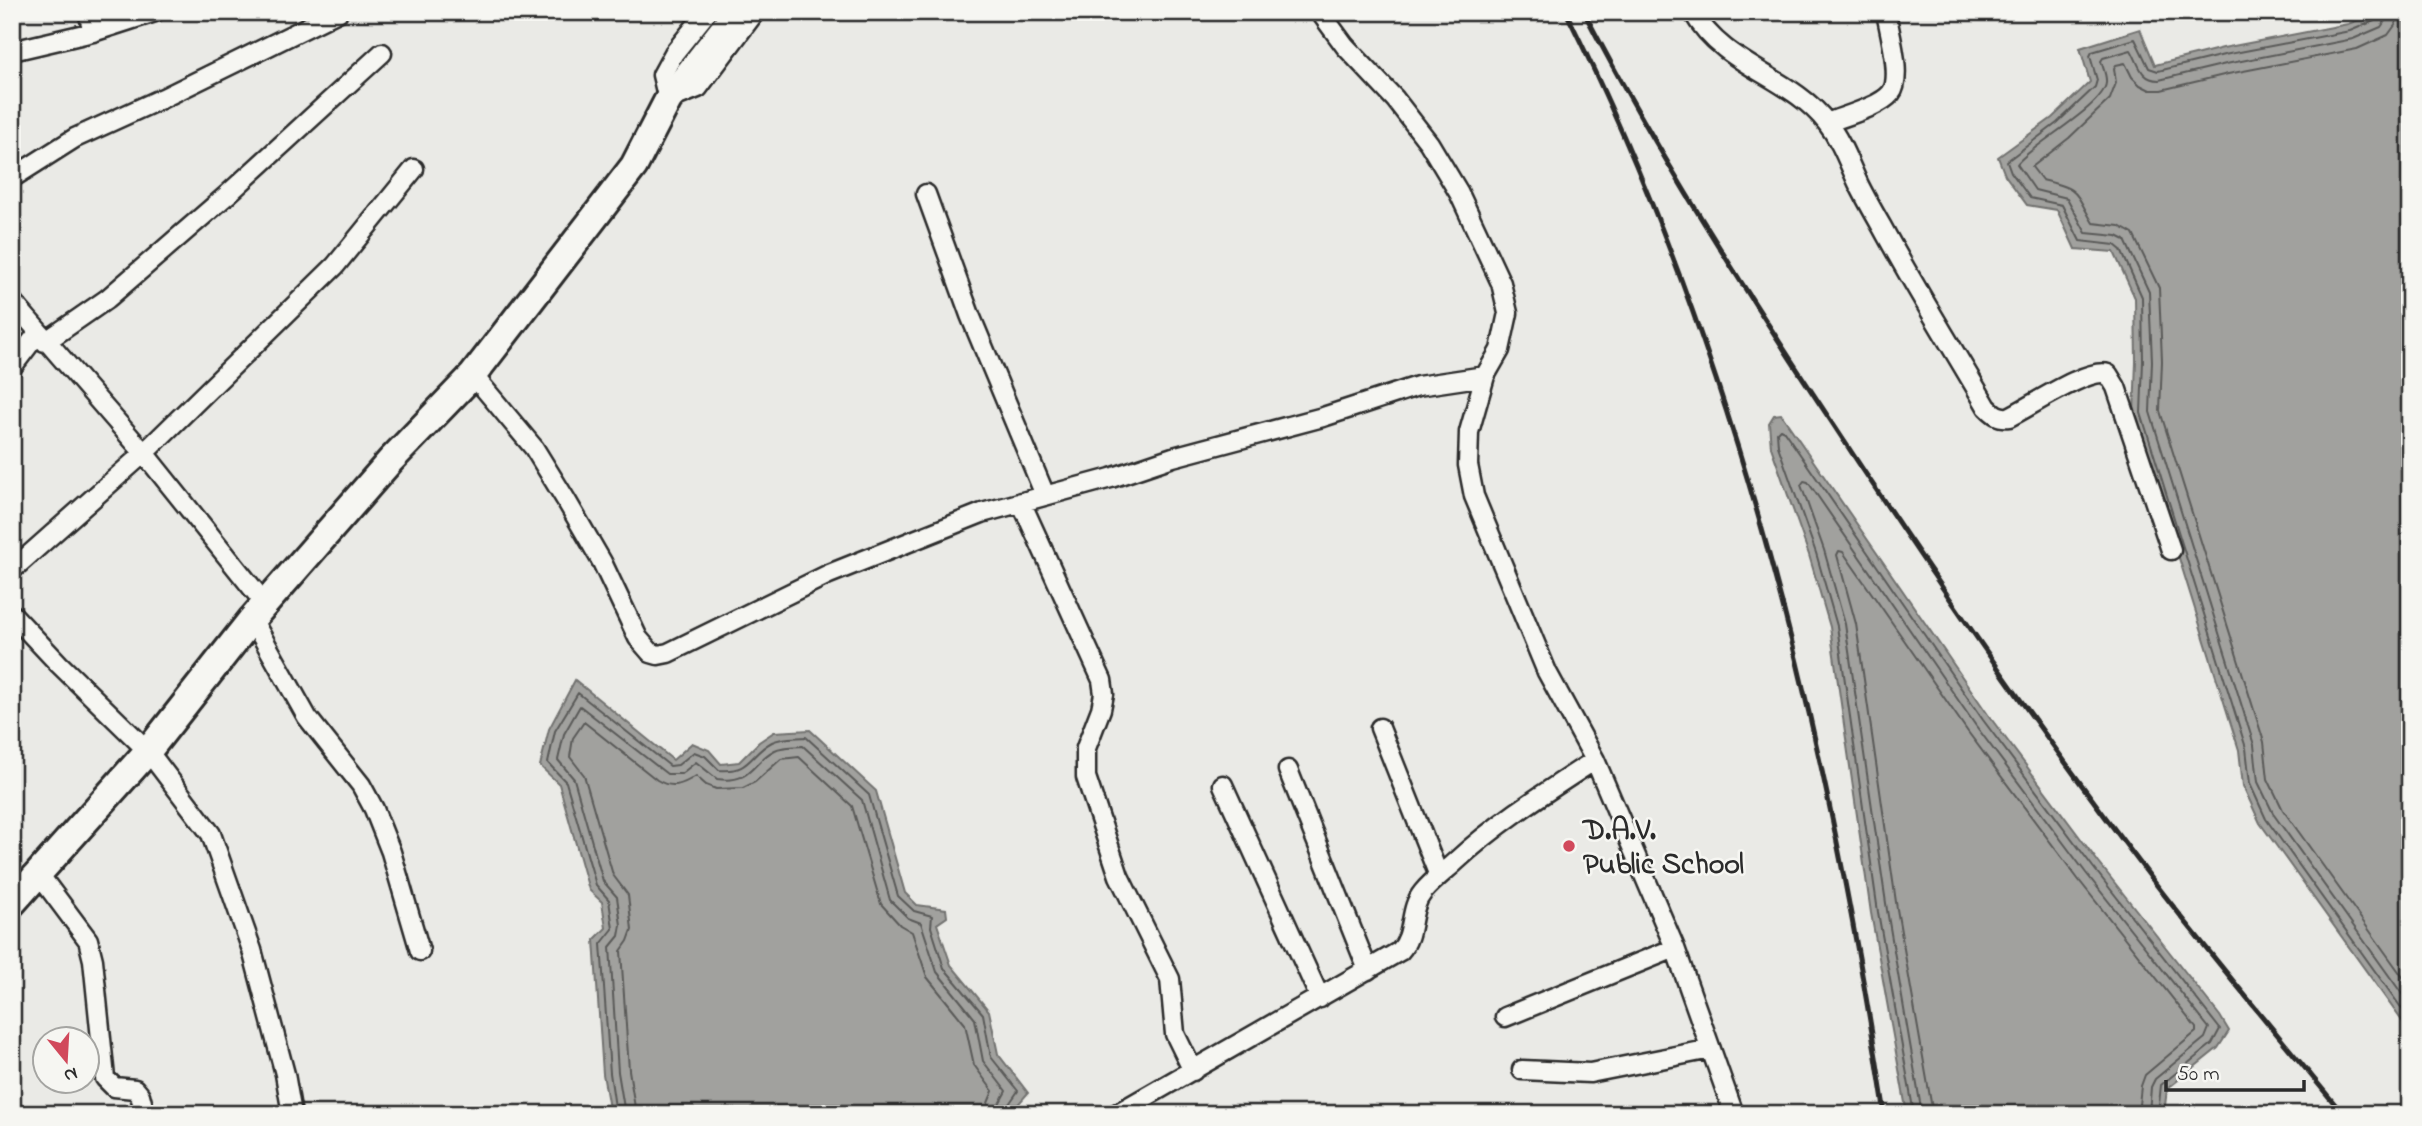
<svg xmlns="http://www.w3.org/2000/svg" width="2422" height="1126" font-family="'Indie Flower',sans-serif">
	<style>
		.water { fill: #a1a19e; stroke: #727270; stroke-width: 2 }
		.lines { fill: none; stroke-linecap: round; stroke-linejoin: round }
		.shore { stroke: #5a5a59; stroke-width: 2 }
		.minor-casing { stroke: #2b2b2b; stroke-width: 23 }
		.secondary-casing { stroke: #2b2b2b; stroke-width: 32 }
		.minor { stroke: #f6f6f2; stroke-width: 18 }
		.secondary { stroke: #f6f6f2; stroke-width: 26 }
		.rail { stroke: #2b2b2b; stroke-width: 5 }
		.poi-dot { fill: #d1495b; stroke: #f6f6f2; stroke-width: 2.5 }
		.labels { text-anchor: middle; stroke-width: 5; stroke-linejoin: round; paint-order: stroke }
		.poi-label { font-size: 30px; font-weight: bold; fill: #2b2b2b; stroke: #f6f6f2; text-anchor: start }
	</style>
	<rect width="100%" height="100%" fill="#eaeae6"/>
	<filter id="ink" filterUnits="userSpaceOnUse"><feTurbulence type="fractalNoise" baseFrequency=".0143" numOctaves="2"/><feDisplacementMap in="SourceGraphic" scale="14" xChannelSelector="R" yChannelSelector="G"/><feConvolveMatrix kernelMatrix="1 2 1 2 8 2 1 2 1" color-interpolation-filters="sRGB"/></filter>
	<g filter="url(#ink)">
		<!-- water -->
		<path class="water" d="M 2379,12 L 2410,12 L 2410,1032 L 2260,823 L 2243,786 L 2239,750 L 2134,414 L 2136,361 L 2135,298 L 2114,252 L 2075,249 L 2057,210 L 2027,205 L 2005,175 L 1998,157 L 2052,118 L 2090,82 L 2080,48 L 2140,29 L 2155,65 L 2223,48 L 2348,24 Z
			M 1781,414 L 1989,716 L 2099,863 L 2220,1016 L 2229,1031 L 2218,1048 L 2167,1089 L 2164,1114 L 1907,1114 L 1871,913 L 1830,627 L 1809,555 L 1771,447 L 1769,423 L 1774,415 Z
			M 575,680 L 673,760 L 692,743 L 709,750 L 721,764 L 739,762 L 759,742 L 774,732 L 810,730 L 876,791 L 905,893 L 917,905 L 946,909 L 947,917 L 937,924 L 951,965 L 989,1011 L 998,1054 L 1028,1093 L 1013,1110 L 1014,1114 L 610,1114 L 603,1074 L 594,940 L 606,928 L 602,902 L 589,890 L 559,784 L 540,766 L 549,729 Z"/>
		<g class="lines">
			<!-- shore -->
			<path class="shore" d="M 2378,12 L 2374,21 L 2350,31 L 2224,55 L 2158,71 L 2149,68 L 2135,39 L 2092,52 L 2090,56 L 2097,80 L 2095,87 L 2057,123 L 2007,161 L 2011,172 L 2030,198 L 2062,205 L 2080,241 L 2115,245 L 2121,250 L 2142,297 L 2143,361 L 2141,413 L 2246,748 L 2250,784 L 2266,819 L 2410,1020
				M 2387,12 L 2386,20 L 2381,27 L 2353,39 L 2226,64 L 2159,80 C 2140,80 2139,63 2131,50 L 2103,58 L 2101,61 C 2103,68 2107,76 2106,83 C 2104,106 2031,145 2017,164 L 2035,190 L 2067,198 L 2086,233 L 2117,236 L 2125,240 L 2149,292 L 2152,361 L 2150,412 L 2254,745 L 2258,782 L 2274,815 L 2410,1005
				M 2397,12 L 2396,24 L 2388,35 L 2357,49 L 2228,74 L 2161,90 L 2150,90 L 2140,85 L 2132,77 L 2125,63 L 2116,65 L 2114,68 L 2116,83 L 2110,99 L 2069,138 L 2032,167 L 2042,180 C 2080,189 2074,191 2093,223 L 2119,226 L 2133,234 L 2159,288 L 2162,361 L 2160,411 L 2264,742 L 2268,779 L 2283,810 L 2410,987
				M 616,1114 L 610,1073 L 601,944 L 613,929 L 609,900 L 596,885 L 566,782 L 548,763 L 555,731 L 578,693 L 670,766 L 678,765 L 694,752 L 705,756 L 719,770 C 751,773 749,754 772,742 C 782,737 796,738 806,737 L 869,795 L 898,896 L 914,911 L 932,916 L 931,927 L 944,968 L 983,1014 L 991,1057 L 1018,1091 L 1007,1107 L 1007,1114
				M 625,1114 L 618,1072 L 610,947 L 619,936 L 621,925 L 617,897 L 603,881 L 574,779 L 558,760 L 564,734 L 580,706 L 667,774 L 681,774 L 696,762 L 717,779 C 753,784 751,762 775,750 C 783,746 794,747 803,746 L 862,800 L 890,900 L 908,918 L 921,923 L 937,972 L 975,1019 L 983,1061 L 1006,1091 L 999,1104 L 998,1114
				M 636,1114 L 629,1070 L 621,951 L 628,941 L 632,930 L 628,895 L 613,875 L 584,775 L 570,757 L 573,738 L 584,722 L 657,780 C 672,789 682,785 696,776 L 706,785 L 716,789 L 743,788 L 755,782 L 781,759 L 799,757 L 852,806 L 881,904 L 900,925 L 912,932 L 927,977 L 965,1024 L 974,1065 L 993,1091 L 988,1103 L 987,1114
				M 1914,1114 L 1878,912 L 1837,626 L 1816,553 L 1778,446 L 1777,432 L 1780,429 L 1784,431 L 1983,720 L 2093,867 L 2220,1029 L 2212,1044 L 2161,1085 L 2158,1114
				M 1922,1114 L 1887,910 L 1845,624 L 1824,550 L 1801,485 L 1804,481 L 1808,482 L 1976,726 L 2086,873 L 2209,1028 L 2205,1038 L 2155,1079 L 2151,1087 L 2149,1114
				M 1933,1114 L 1897,909 L 1856,624 L 1837,555 L 1839,551 L 1843,552 L 1968,732 L 2078,879 L 2196,1028 L 2196,1032 L 2145,1075 L 2141,1086 L 2138,1114"/>
			<!-- minor casing -->
			<g class="minor-casing">
				<path id="minor" d="M 88,12 L 93,32
					M 707,12 L 674,53 L 662,75 L 668,100 L 698,88 L 755,12
					M 1320,12 L 1345,46 L 1395,99 L 1429,143 L 1459,193 L 1501,283 L 1508,313 L 1500,350 L 1485,376 L 1469,432 L 1468,465 L 1474,496 L 1547,672 L 1595,760 L 1675,948 L 1734,1114
					M 1693,12 C 1724,67 1791,76 1827,123 C 1842,142 1849,164 1859,185 C 1866,199 1874,213 1882,227 C 1915,288 1952,347 1987,407 C 1994,414 1998,418 2009,417 C 2030,407 2088,367 2108,374 L 2116,387 L 2171,550
					M 12,51 L 93,32 L 155,12
					M 1827,123 C 1844,116 1880,107 1891,93 C 1903,78 1889,31 1886,12
					M 12,178 L 75,138 L 163,98 L 338,12
					M 926,194 L 970,315 L 1045,495
					M 12,301 L 144,453 L 266,605
					M 45,342 L 107,299 L 227,195 L 382,53
					M 12,367 L 38,333
					M 473,375 L 534,448 L 566,500 L 602,562 L 638,638 L 651,653 L 658,655 L 668,653 L 829,574 L 982,513 L 1111,478 L 1173,457 L 1323,417 L 1418,386 L 1485,376
					M 1021,502 L 1102,680 L 1104,694 L 1101,709 L 1086,748 L 1086,777 L 1119,876 L 1170,979 L 1175,1034 L 1193,1071
					M 12,570 L 144,453 L 335,266 L 414,169
					M 12,614 L 59,664 L 148,751 L 211,834 L 252,950 L 285,1074 L 292,1114
					M 252,619 L 307,717 L 361,785 L 374,809 L 391,852 L 420,951
					M 1380,728 L 1439,876
					M 1288,770 L 1368,970
					M 1223,785 L 1320,998
					M 38,873 L 88,940 L 93,960 L 105,1078 L 114,1087 L 135,1089 L 140,1095 L 145,1114
					M 1505,1017 L 1675,948
					M 1522,1070 L 1590,1073 L 1711,1049
					M 1116,1114 L 1400,951 C 1416,934 1408,910 1423,892 C 1432,881 1444,872 1455,862 C 1498,822 1546,792 1595,760"/>
			</g>
			<!-- secondary casing -->
			<g class="secondary-casing">
				<path id="secondary" d="M 12,903 L 148,751 L 252,619 L 391,460 L 473,375 L 634,166 L 668,100 L 737,12"/>
			</g>
			<!-- minor -->
			<use href="#minor" class="minor"/>
			<!-- secondary -->
			<use href="#secondary" class="secondary"/>
			<!-- rail -->
			<path class="rail" d="M 1566,12 C 1737,356 1827,736 1885,1114
				M 1584,12 C 1658,155 1743,287 1831,421 C 1933,577 2039,731 2152,879 C 2213,959 2279,1036 2343,1114"/>
		</g>
	</g>
	<!-- markers -->
	<circle class="poi-dot" cx="1569" cy="846" r="7"/>
	<g class="labels">
		<!-- poi labels -->
		<g class="poi-label">
			<text x="1583" y="839">D.A.V.<tspan x="1583" dy="34">Public School</tspan></text>
		</g>
	</g>
	<!-- margin -->
	<rect width="2422" height="1126" fill="none" stroke="#f6f6f2" stroke-width="42"/>
	<rect x="21" y="21" width="2380" height="1084" fill="none" stroke="#2b2b2b" stroke-width="2.5" filter="url(#ink)"/>
	<!-- north arrow -->
	<g transform="translate(66 1060) rotate(162)"><circle r="33" fill="#f6f6f2" stroke="#a5a5a2" stroke-width="2"/>
	<path d="M0-5L12 26L0 18L-12 26Z" fill="#d1495b"/>
	<text y="-10" font-size="19" font-weight="bold" text-anchor="middle" fill="#2b2b2b">N</text>
	</g>
	<!-- scale -->
	<path d="M2166 1080v10h138v-10" fill="none" stroke="#2b2b2b" stroke-width="3.5"/>
	<text x="2177" y="1080" font-size="21" fill="#2b2b2b" stroke="#f6f6f2" stroke-width="5" paint-order="stroke">50 m</text>
</svg>
